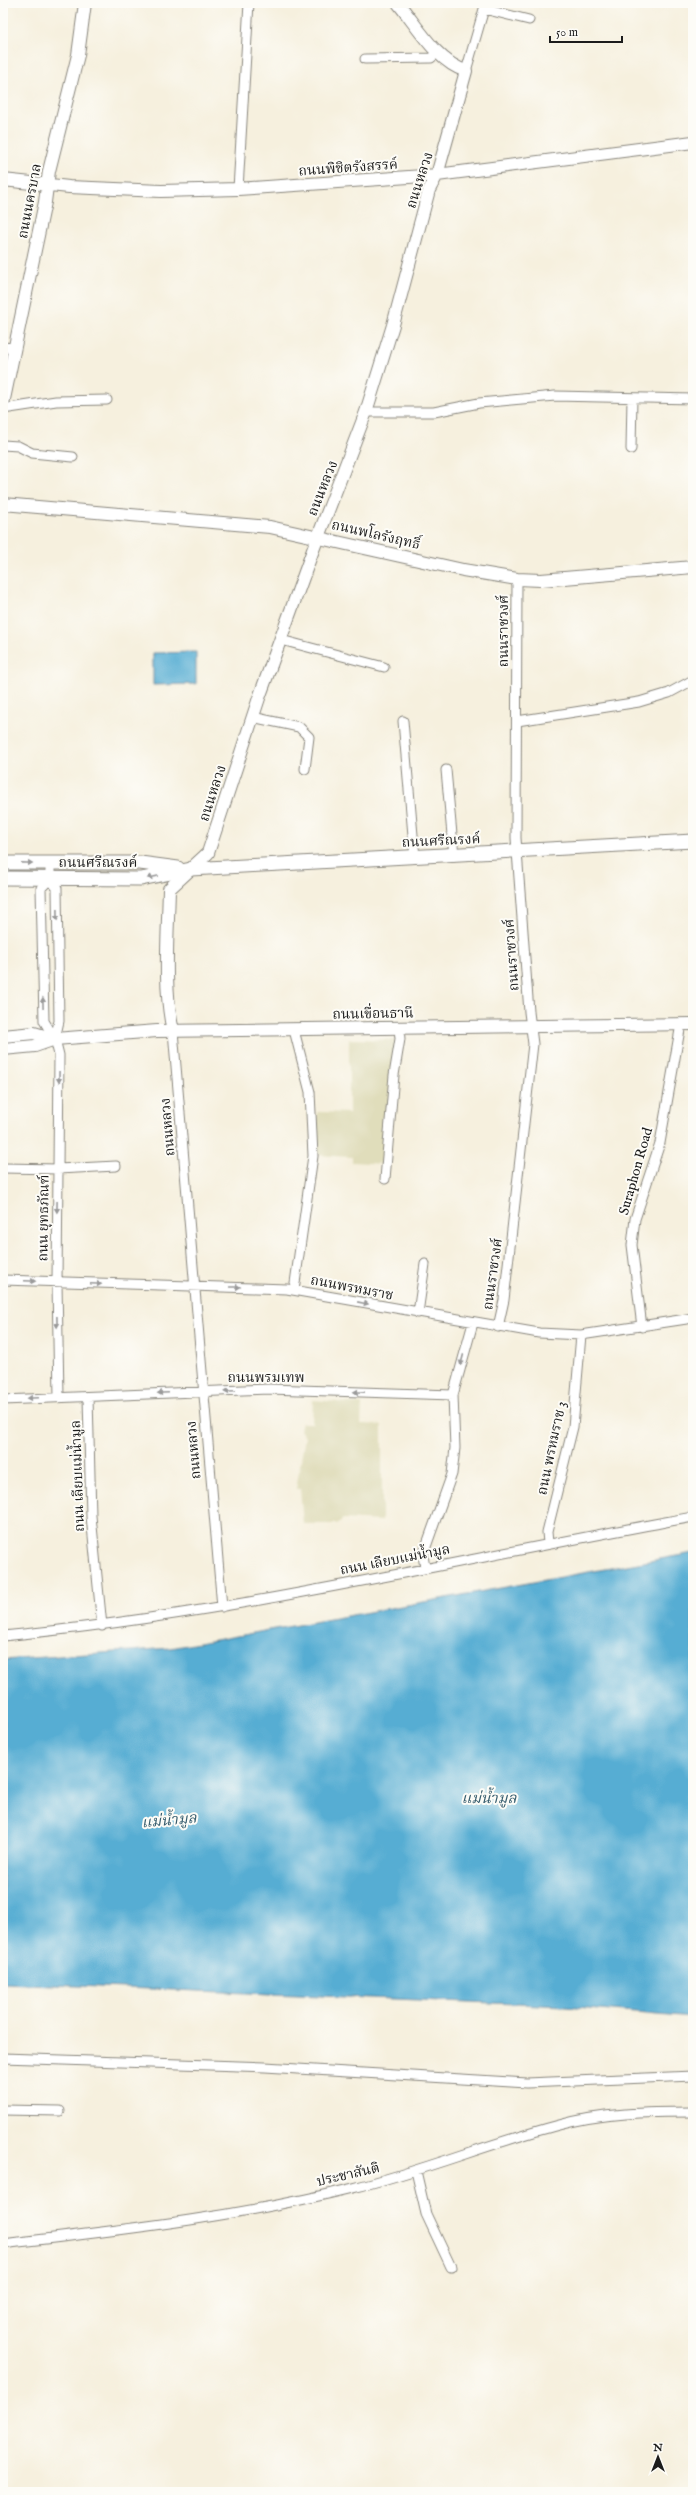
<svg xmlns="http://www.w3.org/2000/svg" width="696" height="2495" font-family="'IM FELL English','Noto Serif Thai',serif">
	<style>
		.built { fill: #e0ddbb }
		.water { fill: #57add3; stroke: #3a6478 }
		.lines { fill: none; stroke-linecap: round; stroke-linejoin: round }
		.minor-casing { stroke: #89867d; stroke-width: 11 }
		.tertiary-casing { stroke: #89867d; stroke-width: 14 }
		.secondary-casing { stroke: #89867d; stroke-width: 15 }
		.minor { stroke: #fff; stroke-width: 9 }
		.tertiary { stroke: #fff; stroke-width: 12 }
		.secondary { stroke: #fff; stroke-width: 13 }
		.oneway { fill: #999 }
		.labels { text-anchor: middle; stroke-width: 4; stroke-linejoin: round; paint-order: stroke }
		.street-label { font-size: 14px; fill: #1c1c1c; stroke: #fdfcf7 }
		.water-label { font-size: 15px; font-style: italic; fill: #375d6e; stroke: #fdfcf7 }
	</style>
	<rect width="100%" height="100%" fill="#fdfcf7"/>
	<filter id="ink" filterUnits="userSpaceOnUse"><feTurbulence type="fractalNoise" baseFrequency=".025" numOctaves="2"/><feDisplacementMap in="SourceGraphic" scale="8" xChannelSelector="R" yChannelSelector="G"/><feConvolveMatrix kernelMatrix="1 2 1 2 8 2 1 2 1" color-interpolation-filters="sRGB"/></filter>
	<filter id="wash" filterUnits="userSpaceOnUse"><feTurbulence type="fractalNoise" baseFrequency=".012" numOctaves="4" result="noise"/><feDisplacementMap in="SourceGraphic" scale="16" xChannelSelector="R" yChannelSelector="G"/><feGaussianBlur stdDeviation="0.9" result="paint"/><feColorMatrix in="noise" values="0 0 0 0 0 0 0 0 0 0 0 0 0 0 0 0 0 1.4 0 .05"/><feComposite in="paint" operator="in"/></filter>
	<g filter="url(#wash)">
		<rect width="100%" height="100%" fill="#f6f0de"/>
		<!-- built -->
		<path class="built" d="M 349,1039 L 395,1040 L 384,1164 L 352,1162 L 352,1157 L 315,1155 L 317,1112 L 349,1113 Z
			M 313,1400 L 362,1404 L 361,1424 L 382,1425 L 382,1521 L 343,1519 L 337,1524 L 303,1524 L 300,1489 L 296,1489 L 305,1437 L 300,1430 L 302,1423 L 312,1423 Z"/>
		<!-- water -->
		<path class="water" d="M 196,652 L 196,684 L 153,685 L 153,653 Z
			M 693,1553 L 693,2017 L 565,2006 L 3,1983 L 3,1660 L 171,1648 Z"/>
	</g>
	<g filter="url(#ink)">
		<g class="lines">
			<!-- minor casing -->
			<g class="minor-casing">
				<path id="minor" d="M 365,59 L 431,58 L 438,52
					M 466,71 L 484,9 L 529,20
					M 238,189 L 249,3
					M 3,347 L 14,348
					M 3,409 L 56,401 L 107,400
					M 366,412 L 434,412 L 479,403 L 555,396 L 693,399
					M 3,445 L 18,446 L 32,453 L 73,457
					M 631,449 L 632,398
					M 281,640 L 384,667
					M 252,717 L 299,727 L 309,737 L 305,769
					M 403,721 L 415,858
					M 517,721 L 639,702 L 669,693 L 693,680
					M 446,770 L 454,856
					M 50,863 L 50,879 L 57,888 L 59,1021 L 55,1039
					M 50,879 L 41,888 L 44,1021 L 55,1039 L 59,1055 L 57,1283 L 59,1397
					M 173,1031 L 222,1607
					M 3,1168 L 58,1169 L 116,1166
					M 385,1179 L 394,1075 L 400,1039 L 399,1027
					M 3,1280 L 287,1289 L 539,1333 L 581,1335 L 693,1318
					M 294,1290 L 313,1156 L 310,1092 L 294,1030
					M 418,1313 L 425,1264
					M 498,1327 L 504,1300 L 533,1044 L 529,1012 L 516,838 L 517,579
					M 642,1327 L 632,1245 L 635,1219 L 660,1143 L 681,1024
					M 88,1397 L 91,1516 L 102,1626
					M 3,1400 L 269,1389 L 453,1395 L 473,1323
					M 548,1543 L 547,1532 L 573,1427 L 581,1335
					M 425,1568 L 423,1555 L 452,1474 L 455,1448 L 453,1395
					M 3,1636 C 235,1614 463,1558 693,1517
					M 3,2058 L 265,2067 L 527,2083 L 693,2076
					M 3,2110 L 60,2111
					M 416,2171 L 426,2214 L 451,2267
					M 3,2244 C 120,2230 238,2217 353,2188 C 423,2171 490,2143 559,2125 C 602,2113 649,2112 693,2112"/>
			</g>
			<!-- tertiary casing -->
			<g class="tertiary-casing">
				<path id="tertiary" d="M 3,180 L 69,187 L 161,191 L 238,189 L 437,175 L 693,142
					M 3,404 L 45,202 L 49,171 L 78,55 L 85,3
					M 3,504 L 270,527 L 463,570 L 517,579 L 541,580 L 693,567
					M 173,1031 C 163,988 168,933 169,889 L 208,853 L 259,698 L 313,550 L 366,412 L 393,325 L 429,190 L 437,175 L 466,71 C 437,62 417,26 398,3
					M 3,1036 L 34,1033 L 55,1039
					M 3,1049 L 35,1046 L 55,1039 L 157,1031 L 693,1024"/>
			</g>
			<!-- secondary casing -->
			<g class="secondary-casing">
				<path id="secondary" d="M 3,863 L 140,863 L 178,868
					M 3,878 L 141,879 L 191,869 L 693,841"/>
			</g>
			<!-- minor -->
			<use href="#minor" class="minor"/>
			<!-- tertiary -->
			<use href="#tertiary" class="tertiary"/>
			<!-- secondary -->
			<use href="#secondary" class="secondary"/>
		</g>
		<!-- one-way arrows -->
		<defs><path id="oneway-solid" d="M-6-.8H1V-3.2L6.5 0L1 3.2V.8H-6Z"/></defs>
		<g class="oneway">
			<use href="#oneway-solid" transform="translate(27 863) rotate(1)"/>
			<use href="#oneway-solid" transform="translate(153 877) rotate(169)"/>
			<use href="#oneway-solid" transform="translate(57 915) rotate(89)"/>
			<use href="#oneway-solid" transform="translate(43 1003) rotate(-91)"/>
			<use href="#oneway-solid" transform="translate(59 1077) rotate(91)"/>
			<use href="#oneway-solid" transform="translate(57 1207) rotate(91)"/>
			<use href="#oneway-solid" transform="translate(30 1281) rotate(3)"/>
			<use href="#oneway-solid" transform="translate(96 1284) rotate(2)"/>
			<use href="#oneway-solid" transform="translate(235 1287)"/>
			<use href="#oneway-solid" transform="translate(363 1303) rotate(11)"/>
			<use href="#oneway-solid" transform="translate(57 1322) rotate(89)"/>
			<use href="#oneway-solid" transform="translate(462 1360) rotate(105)"/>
			<use href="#oneway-solid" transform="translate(230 1391) rotate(177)"/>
			<use href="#oneway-solid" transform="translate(359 1392) rotate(-178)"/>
			<use href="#oneway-solid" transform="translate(163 1393) rotate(177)"/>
			<use href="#oneway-solid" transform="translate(33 1398) rotate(177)"/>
		</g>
	</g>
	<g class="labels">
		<!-- street labels -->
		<g class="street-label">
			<text transform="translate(348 167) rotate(-4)" y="5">ถนนพิชิตรังสรรค์</text>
			<text transform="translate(419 180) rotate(-72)" y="5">ถนนหลวง</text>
			<text transform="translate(29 201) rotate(-79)" y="5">ถนนนครบาล</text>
			<text transform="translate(322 488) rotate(-68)" y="5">ถนนหลวง</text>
			<text transform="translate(376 534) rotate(13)" y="5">ถนนพโลรังฤทธิ์</text>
			<text transform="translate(503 631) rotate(-90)" y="5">ถนนราชวงศ์</text>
			<text transform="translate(212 793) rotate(-72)" y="5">ถนนหลวง</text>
			<text transform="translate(441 840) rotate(-3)" y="5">ถนนศรีณรงค์</text>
			<text x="98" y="867">ถนนศรีณรงค์</text>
			<text transform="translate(511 955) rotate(-94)" y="5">ถนนราชวงศ์</text>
			<text transform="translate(373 1013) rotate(-1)" y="5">ถนนเขื่อนธานี</text>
			<text transform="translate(167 1127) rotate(-95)" y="5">ถนนหลวง</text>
			<text transform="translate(635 1171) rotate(-74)" y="5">Suraphon Road</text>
			<text transform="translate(43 1218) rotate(-89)" y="5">ถนน ยุทธภัณฑ์</text>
			<text transform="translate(492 1274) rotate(-82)" y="5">ถนนราชวงศ์</text>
			<text transform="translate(352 1287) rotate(11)" y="5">ถนนพรหมราช</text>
			<text x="266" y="1382">ถนนพรมเทพ</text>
			<text transform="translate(551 1448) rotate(-78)" y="5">ถนน พรหมราช 3</text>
			<text transform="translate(193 1450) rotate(-95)" y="5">ถนนหลวง</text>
			<text transform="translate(77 1476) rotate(-92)" y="5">ถนน เลียบแม่น้ำมูล</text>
			<text transform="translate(395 1559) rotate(-11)" y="5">ถนน เลียบแม่น้ำมูล</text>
			<text transform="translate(348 2174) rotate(-13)" y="5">ประชาสันติ</text>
		</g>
		<!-- water labels -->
		<g class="water-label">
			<text x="489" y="1803">แม่น้ำมูล</text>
			<text transform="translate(169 1820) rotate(-5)" y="5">แม่น้ำมูล</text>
		</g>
	</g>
	<!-- margin -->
	<rect width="696" height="2495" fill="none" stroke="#fdfcf7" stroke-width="16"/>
	<!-- north arrow -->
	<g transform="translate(658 2457)" stroke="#fdfcf7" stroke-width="3" paint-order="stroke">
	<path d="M0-3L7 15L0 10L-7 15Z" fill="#1c1c1c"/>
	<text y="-6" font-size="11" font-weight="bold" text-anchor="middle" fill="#1c1c1c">N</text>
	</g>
	<!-- scale -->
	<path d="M550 36v6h72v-6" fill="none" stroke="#1c1c1c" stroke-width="2"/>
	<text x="556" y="36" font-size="12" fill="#1c1c1c" stroke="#fdfcf7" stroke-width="3" paint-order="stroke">50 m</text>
</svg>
